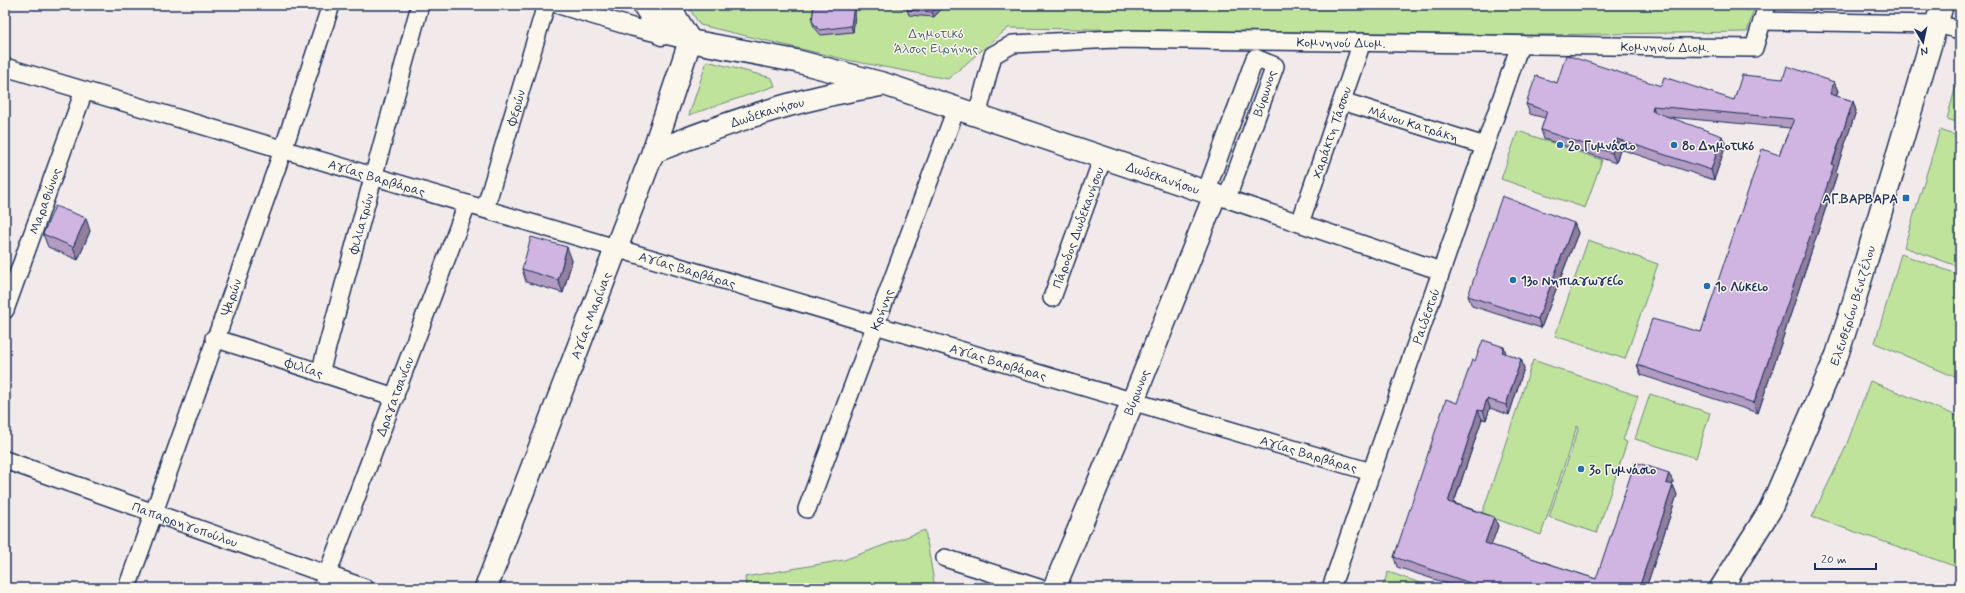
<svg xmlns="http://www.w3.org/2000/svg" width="1965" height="593" font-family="Mynerve,sans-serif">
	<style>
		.green { fill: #c0e39c; stroke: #6e897d }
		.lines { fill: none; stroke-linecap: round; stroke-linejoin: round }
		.street-casing { stroke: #1b2f5e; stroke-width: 20 }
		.secondary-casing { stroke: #1b2f5e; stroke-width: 25 }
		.street { stroke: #fbf7ec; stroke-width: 17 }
		.secondary { stroke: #fbf7ec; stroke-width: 22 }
		.wall { fill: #b39cc2; stroke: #1b2f5e }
		.shaded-wall { fill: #927f9e; stroke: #1b2f5e }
		.building { fill: #d0b5e2; stroke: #1b2f5e }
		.poi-dot { fill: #1f6fb2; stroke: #fbf7ec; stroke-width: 1.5 }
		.labels { text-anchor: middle; stroke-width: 3; stroke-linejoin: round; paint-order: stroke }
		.park-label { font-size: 13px; fill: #445c6e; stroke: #fbf7ec }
		.street-label { font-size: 13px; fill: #1b2f5e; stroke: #fbf7ec }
		.poi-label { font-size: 13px; font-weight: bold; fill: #1b2f5e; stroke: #fbf7ec; text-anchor: start }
	</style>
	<rect width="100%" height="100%" fill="#f2eaea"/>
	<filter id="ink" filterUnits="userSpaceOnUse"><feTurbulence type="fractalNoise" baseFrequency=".025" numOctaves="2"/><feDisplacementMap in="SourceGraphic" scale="8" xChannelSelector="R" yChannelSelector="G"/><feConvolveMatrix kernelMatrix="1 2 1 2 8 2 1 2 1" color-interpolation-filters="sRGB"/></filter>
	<g filter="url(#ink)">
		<!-- green -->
		<path class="green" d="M 687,5 L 1755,5 L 1747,32 L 1529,35 L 1008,28 L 948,79 L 852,61 L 700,25 Z
			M 707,61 L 772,78 L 775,86 L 689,115 Z
			M 1960,70 L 1960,123 L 1947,119 Z
			M 1940,130 L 1960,137 L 1960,267 L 1904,247 Z
			M 1518,131 L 1602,160 L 1585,208 L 1501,179 Z
			M 1588,240 L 1658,264 L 1625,359 L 1555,336 Z
			M 1901,254 L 1960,275 L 1960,379 L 1875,343 Z
			M 1533,360 L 1638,396 L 1623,440 L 1627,442 L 1597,533 L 1549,517 L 1579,427 L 1577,426 L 1541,535 L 1482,514 Z
			M 1870,381 L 1960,417 L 1960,568 L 1812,517 L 1845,449 Z
			M 1650,394 L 1710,413 L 1696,458 L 1635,439 Z
			M 925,530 L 935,588 L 746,588 L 745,577 L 844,560 Z
			M 1388,572 L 1435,588 L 1382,588 Z"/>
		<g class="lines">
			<!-- street casing -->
			<g class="street-casing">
				<g id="street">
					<path d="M 559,5 L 632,27 L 690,41"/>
					<path d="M 1762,21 L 1937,24 L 1960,30"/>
					<path id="s1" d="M 5,67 L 1371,472"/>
					<path id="s2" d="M 1342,101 L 1485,146"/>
					<path id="s3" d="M 977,116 L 993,55 L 1013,44 L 1115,39 L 1754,48 L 1767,5"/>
					<path d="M 1206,192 L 1255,58 L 1275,66 L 1227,198"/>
					<path d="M 1216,195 L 1441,271"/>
					<path id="s4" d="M 485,209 L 546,5"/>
					<path id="s5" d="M 1300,223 L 1362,42"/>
					<path id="s6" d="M 1052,298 L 1103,157"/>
					<path id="s7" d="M 5,310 L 84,91"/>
					<path id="s8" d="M 214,338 L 395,397"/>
					<path id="s9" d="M 320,373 L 420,5"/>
					<path id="s10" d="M 5,460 L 365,588"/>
					<path id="s11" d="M 807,509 L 956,109"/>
					<path d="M 945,558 L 1039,588"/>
					<path id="s12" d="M 127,588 L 283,150 L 331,5"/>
					<path id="s13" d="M 322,588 L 467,204"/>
					<path id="s14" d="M 1331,588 L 1520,45"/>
				</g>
			</g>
			<!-- secondary casing -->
			<g class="secondary-casing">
				<g id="secondary">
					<path d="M 644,5 L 662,34"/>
					<path d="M 668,5 L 690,41"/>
					<path id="s15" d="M 690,41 L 796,61 L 884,84 L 1215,195 L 1133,401 L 1054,588"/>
					<path id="s16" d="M 653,152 C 708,130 763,110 820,97 C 840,92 860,89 880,85"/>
					<path id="s17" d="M 486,588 L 653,152 L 690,41"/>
					<path id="s18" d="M 1721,588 L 1770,510 L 1837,355 L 1850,315 L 1942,5"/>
				</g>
			</g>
			<!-- street -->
			<use href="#street" class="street"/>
			<!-- secondary -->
			<use href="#secondary" class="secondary"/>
		</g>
		<!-- wall -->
		<path class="wall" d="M 814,5 L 856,5 L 853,32 L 821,35 L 814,27 L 812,21 Z
			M 891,5 L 945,5 L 934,17 L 909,15 L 907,10 L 908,8 L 892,7 Z
			M 1783,79 L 1834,82 L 1838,91 L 1836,96 L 1853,101 L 1856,111 L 1836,171 L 1837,174 L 1758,413 L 1641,375 L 1637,365 L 1701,332 L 1779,155 L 1790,128 L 1668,117 L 1726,145 L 1714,180 L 1620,149 L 1616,163 L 1544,139 L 1541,130 L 1545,118 L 1530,114 L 1526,104 L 1557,83 L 1661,86 L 1734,100 Z
			M 1574,223 L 1578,233 L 1541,328 L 1472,306 L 1468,296 Z
			M 90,231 L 78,260 L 48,247 L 43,234 Z
			M 572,260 L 563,293 L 526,282 L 522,269 Z
			M 1507,354 L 1521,359 L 1524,368 L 1509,415 L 1490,408 L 1486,420 L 1482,419 L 1454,503 L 1494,517 L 1498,526 L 1491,545 L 1596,579 L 1669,473 L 1673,482 L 1672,485 L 1673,485 L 1677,495 L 1646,588 L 1460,588 L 1397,567 L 1394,557 L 1457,403 Z"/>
		<!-- shaded-wall -->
		<path class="shaded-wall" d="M 854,5 L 856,5 L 853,32 L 851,26 Z
			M 938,5 L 945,5 L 934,17 L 932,12 Z
			M 1834,82 L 1838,91 L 1833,104 L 1830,94 Z
			M 1853,101 L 1856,111 L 1836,171 L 1837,174 L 1758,413 L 1754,403 Z
			M 1653,106 L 1656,116 L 1652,111 Z
			M 1722,136 L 1726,145 L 1714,180 L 1711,170 Z
			M 1617,139 L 1620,149 L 1616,163 L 1612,153 Z
			M 86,218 L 90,231 L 78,260 L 73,247 Z
			M 1574,223 L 1578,233 L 1541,328 L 1538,319 Z
			M 567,247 L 572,260 L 563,293 L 558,280 Z
			M 1504,347 L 1507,356 L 1502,352 Z
			M 1521,359 L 1524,368 L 1509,415 L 1506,405 Z
			M 1487,399 L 1490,408 L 1486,420 L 1483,411 Z
			M 1478,410 L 1482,419 L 1451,511 L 1448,502 Z
			M 1669,473 L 1673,482 L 1669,492 L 1666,483 Z
			M 1673,485 L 1677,495 L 1646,588 L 1639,588 Z
			M 1494,517 L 1498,526 L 1489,552 L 1485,543 Z"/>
		<!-- building -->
		<path class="building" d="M 814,5 L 854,5 L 851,26 L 819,30 L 812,21 Z
			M 909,5 L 938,5 L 932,12 L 907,10 Z
			M 1566,55 L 1661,86 L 1664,77 L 1734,100 L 1742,75 L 1783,79 L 1787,66 L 1834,82 L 1830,94 L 1853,101 L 1832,164 L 1834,165 L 1754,403 L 1637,365 L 1652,319 L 1701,332 L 1762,149 L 1779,155 L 1794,119 L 1653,106 L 1652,111 L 1722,136 L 1711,170 L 1617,139 L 1612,153 L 1541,130 L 1547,111 L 1526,104 L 1536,76 L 1557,83 Z
			M 1502,196 L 1574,223 L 1538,319 L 1468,296 Z
			M 55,206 L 86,218 L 73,247 L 43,234 Z
			M 531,237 L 567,247 L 558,280 L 522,269 Z
			M 1483,340 L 1504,347 L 1502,352 L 1521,359 L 1506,405 L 1487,399 L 1483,411 L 1478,410 L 1448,502 L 1494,517 L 1485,543 L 1596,579 L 1635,462 L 1669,473 L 1666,483 L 1673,485 L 1639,588 L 1485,588 L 1394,557 L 1446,399 L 1457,403 L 1472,360 L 1475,361 Z"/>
	</g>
	<!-- markers -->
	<g class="poi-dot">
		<circle cx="1560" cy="145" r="4"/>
		<circle cx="1674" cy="145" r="4"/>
		<rect x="1902" y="194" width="8" height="8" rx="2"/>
		<circle cx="1513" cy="280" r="4"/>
		<circle cx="1707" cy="286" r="4"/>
		<circle cx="1581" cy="469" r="4"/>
	</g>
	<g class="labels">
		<!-- park labels -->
		<g class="park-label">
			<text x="936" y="38">Δημοτικό<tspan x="936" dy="15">Άλσος Ειρήνης</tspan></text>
		</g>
		<!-- street labels -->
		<g class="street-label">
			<text dy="5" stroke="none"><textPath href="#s3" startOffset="414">Κομνηνού Διομ.</textPath></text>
			<text dy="5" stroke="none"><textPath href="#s3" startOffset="738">Κομνηνού Διομ.</textPath></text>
			<text transform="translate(1264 93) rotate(-72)" y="5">Βύρωνος</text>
			<text dy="5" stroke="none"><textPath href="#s4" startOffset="106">Φερών</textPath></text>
			<text dy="5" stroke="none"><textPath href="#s16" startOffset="121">Δωδεκανήσου</textPath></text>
			<text dy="5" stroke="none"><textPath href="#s2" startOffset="75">Μάνου Κατράκη</textPath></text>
			<text dy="5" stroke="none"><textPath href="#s5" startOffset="96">Χαράκτη Τάσσου</textPath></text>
			<text dy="5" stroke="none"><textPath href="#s1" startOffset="388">Αγίας Βαρβάρας</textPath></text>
			<text dy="5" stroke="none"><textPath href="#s15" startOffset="493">Δωδεκανήσου</textPath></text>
			<text dy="5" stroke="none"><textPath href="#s7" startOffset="116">Μαραθώνος</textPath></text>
			<text dy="5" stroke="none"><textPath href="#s9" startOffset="155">Φιλιατρών</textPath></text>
			<text dy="5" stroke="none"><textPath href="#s6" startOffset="75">Πάροδος Δωδεκανήσου</textPath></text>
			<text dy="5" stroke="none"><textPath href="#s1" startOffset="712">Αγίας Βαρβάρας</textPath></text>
			<text dy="5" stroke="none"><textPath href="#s12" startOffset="309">Ψαρών</textPath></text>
			<text dy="5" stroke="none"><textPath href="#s18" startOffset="313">Ελευθερίου Βενιζέλου</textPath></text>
			<text dy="5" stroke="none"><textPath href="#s11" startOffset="213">Κρήνης</textPath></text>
			<text dy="5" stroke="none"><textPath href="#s17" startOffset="292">Αγίας Μαρίνας</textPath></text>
			<text dy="5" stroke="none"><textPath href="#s14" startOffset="288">Ραιδεστού</textPath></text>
			<text dy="5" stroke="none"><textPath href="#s1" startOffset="1036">Αγίας Βαρβάρας</textPath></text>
			<text dy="5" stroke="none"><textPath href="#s8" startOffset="95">Φιλίας</textPath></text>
			<text transform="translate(1136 392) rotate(-68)" y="5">Βύρωνος</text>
			<text dy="5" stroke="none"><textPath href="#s13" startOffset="205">Δραγατσανίου</textPath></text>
			<text dy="5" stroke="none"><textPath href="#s1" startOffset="1360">Αγίας Βαρβάρας</textPath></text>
			<text dy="5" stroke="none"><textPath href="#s10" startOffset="191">Παπαρρηγοπούλου</textPath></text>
		</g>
		<!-- poi labels -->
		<g class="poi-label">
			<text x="1568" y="150">2ο Γυμνάσιο</text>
			<text x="1682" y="150">8ο Δημοτικό</text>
			<text x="1898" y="203" text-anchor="end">ΑΓ.ΒΑΡΒΑΡΑ</text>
			<text x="1521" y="285">13ο Νηπιαγωγείο</text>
			<text x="1715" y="291">1ο Λύκειο</text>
			<text x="1589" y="474">3ο Γυμνάσιο</text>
		</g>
	</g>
	<!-- margin -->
	<rect width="1965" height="593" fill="none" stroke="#fbf7ec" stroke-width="20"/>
	<rect x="10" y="10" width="1945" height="573" fill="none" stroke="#1b2f5e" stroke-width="1.5" filter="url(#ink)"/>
	<!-- north arrow -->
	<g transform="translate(1923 42) rotate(171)" stroke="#fbf7ec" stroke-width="3" paint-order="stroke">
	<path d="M0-3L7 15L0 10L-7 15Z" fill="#1b2f5e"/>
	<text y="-6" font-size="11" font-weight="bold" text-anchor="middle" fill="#1b2f5e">N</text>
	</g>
	<!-- scale -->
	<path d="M1815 563v6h61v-6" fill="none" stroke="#1b2f5e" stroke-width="2"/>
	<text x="1821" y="563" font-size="12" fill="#1b2f5e" stroke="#fbf7ec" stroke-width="3" paint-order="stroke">20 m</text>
</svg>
